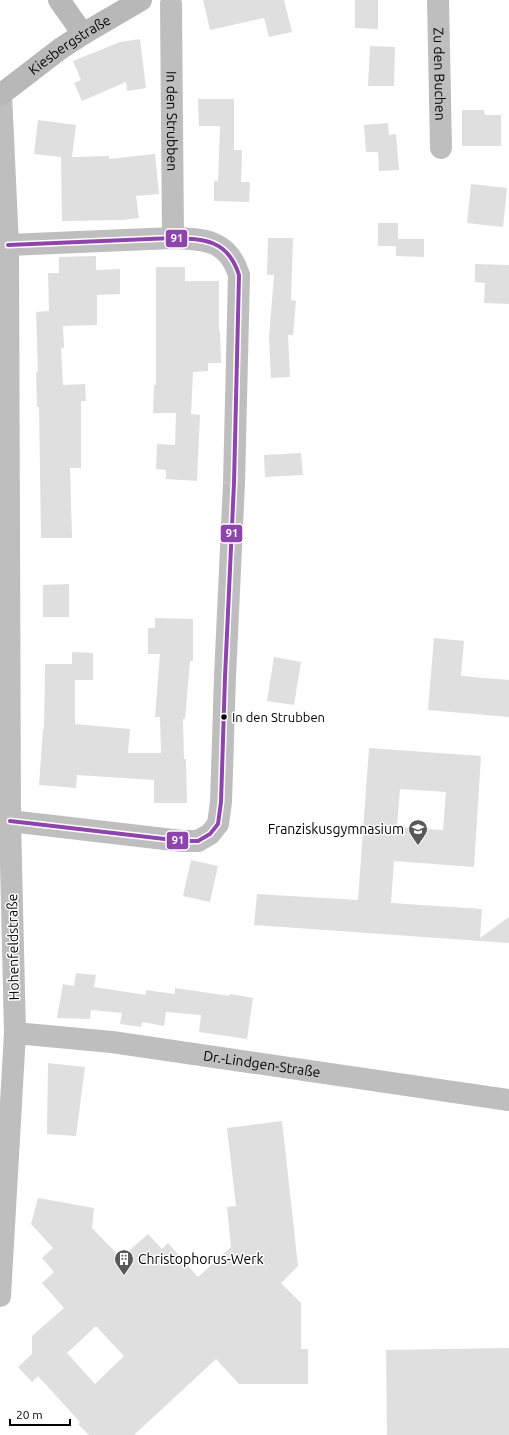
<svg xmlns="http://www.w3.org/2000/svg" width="509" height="1435" font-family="Ubuntu,sans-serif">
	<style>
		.building { fill: #dfdfdf; fill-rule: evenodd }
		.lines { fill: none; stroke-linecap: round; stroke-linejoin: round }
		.street { stroke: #bebebe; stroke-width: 22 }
		.secondary { stroke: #b8b8b8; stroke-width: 22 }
		.bus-1-casing { stroke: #fff; stroke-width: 7 }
		.bus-1 { stroke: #8e44ad; stroke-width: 4 }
		.bus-dot { fill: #000; stroke: #fff; stroke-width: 1.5 }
		.labels { text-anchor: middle; stroke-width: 3; stroke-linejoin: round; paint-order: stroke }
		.bus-label { font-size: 13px; fill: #000; stroke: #fff; text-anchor: start }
		.street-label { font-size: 14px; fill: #000; stroke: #fff }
		.poi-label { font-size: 14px; fill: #000; stroke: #fff; text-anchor: end }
		.line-badge { stroke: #fff; stroke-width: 1.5 }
		.badge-label { font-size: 11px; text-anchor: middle; font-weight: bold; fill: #fff }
	</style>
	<rect width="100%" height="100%" fill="#fff"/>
	<!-- building -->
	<path class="building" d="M 203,0 L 284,0 L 292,32 L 269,37 L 264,18 L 210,30 Z
		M 355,0 L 378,0 L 378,29 L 355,28 Z
		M 140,39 L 146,88 L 127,91 L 126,82 L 82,101 L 74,83 L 81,80 L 73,61 L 120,42 Z
		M 370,46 L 395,47 L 394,86 L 368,86 Z
		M 198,99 L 234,99 L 234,150 L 242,150 L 241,182 L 250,182 L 249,202 L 214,201 L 214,181 L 218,181 L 220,126 L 199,126 Z
		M 462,110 L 484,110 L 485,115 L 501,115 L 501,146 L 462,146 Z
		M 38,120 L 76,125 L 72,157 L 109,156 L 109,159 L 155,154 L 159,194 L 136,196 L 139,218 L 122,220 L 62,221 L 61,157 L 34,154 Z
		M 388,123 L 389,135 L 396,134 L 399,170 L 379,171 L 378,152 L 366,152 L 364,125 Z
		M 471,184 L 507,188 L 503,227 L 467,223 Z
		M 378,223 L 398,223 L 398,239 L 424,239 L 424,257 L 396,256 L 396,246 L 378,246 Z
		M 268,238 L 293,238 L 291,300 L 296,301 L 293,335 L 288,335 L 290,377 L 271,378 L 269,337 L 274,275 L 267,275 Z
		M 96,256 L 96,270 L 120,269 L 120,294 L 97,295 L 97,325 L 63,326 L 64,348 L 61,348 L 63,385 L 85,384 L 86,401 L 81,401 L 81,468 L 70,468 L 72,538 L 41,538 L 39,407 L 37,407 L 36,372 L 38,372 L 36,312 L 49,311 L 48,273 L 59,273 L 59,257 Z
		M 475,264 L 509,265 L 509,304 L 484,303 L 485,283 L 475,282 Z
		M 156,267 L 185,267 L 185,281 L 219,281 L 219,331 L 220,331 L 221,363 L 208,363 L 208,371 L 193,372 L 191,414 L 200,415 L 197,481 L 166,479 L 166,470 L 156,469 L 157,444 L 175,445 L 176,413 L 153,413 L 154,385 L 156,385 Z
		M 301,453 L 303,475 L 265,477 L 264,455 Z
		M 69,584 L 69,617 L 43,617 L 43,585 Z
		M 155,618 L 193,619 L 193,661 L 190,661 L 185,719 L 183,719 L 184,759 L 186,759 L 187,803 L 154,803 L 154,780 L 77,775 L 76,788 L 39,785 L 43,729 L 44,729 L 45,664 L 72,664 L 72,652 L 93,653 L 93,680 L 75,680 L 75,724 L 130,729 L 128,753 L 161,753 L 160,717 L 155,717 L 160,654 L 148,654 L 148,628 L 155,628 Z
		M 434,638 L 464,641 L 461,676 L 509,680 L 509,717 L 428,710 Z
		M 274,657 L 301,662 L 294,705 L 267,701 Z
		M 369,748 L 481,756 L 474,867 L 394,861 L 391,903 L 482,909 L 480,938 L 509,917 L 509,943 L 254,925 L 257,894 L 358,900 ZM 400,789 L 446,792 L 443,830 L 397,827 Z
		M 191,860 L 218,866 L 210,902 L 183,896 Z
		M 76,973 L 96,975 L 94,987 L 146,995 L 146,990 L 175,994 L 175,988 L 229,996 L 230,994 L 253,998 L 247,1039 L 199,1032 L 201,1015 L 166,1012 L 164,1026 L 142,1022 L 141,1027 L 120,1024 L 122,1013 L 91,1010 L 90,1019 L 57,1018 L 63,984 L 74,986 Z
		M 48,1063 L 85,1067 L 76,1136 L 47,1134 Z
		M 282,1121 L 298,1266 L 281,1283 L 301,1303 L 301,1349 L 308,1349 L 308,1384 L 239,1384 L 216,1359 L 134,1435 L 89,1435 L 78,1424 L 80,1422 L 38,1376 L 32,1382 L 18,1367 L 32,1354 L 32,1336 L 64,1308 L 42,1283 L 54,1272 L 42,1258 L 53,1248 L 31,1224 L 38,1198 L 94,1208 L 92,1228 L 121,1258 L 148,1234 L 162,1249 L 168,1243 L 198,1277 L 231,1247 L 227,1207 L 236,1206 L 227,1128 ZM 96,1326 L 124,1356 L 95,1384 L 67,1353 Z
		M 509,1348 L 509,1435 L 387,1435 L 386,1350 Z"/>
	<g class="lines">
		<!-- street -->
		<g class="street">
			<path id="s1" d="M 438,0 L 441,148"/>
			<path id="s2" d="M 171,4 L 173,238"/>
			<path d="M 8,245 L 173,238 C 205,239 228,240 239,275 L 234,483 L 225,677 L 221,802 L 218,824 L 210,834 L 198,841 L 182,841 L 10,821"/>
			<path id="s3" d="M 15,1033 L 112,1042 L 509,1100"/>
			<path d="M 0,1296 L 15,1033 L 10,821 L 8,245 L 1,94"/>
		</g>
		<!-- secondary -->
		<g class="secondary">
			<path d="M 59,0 L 83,34"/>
			<path id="s4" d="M 0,95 L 60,49 L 83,34 L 141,0"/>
		</g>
		<!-- bus-1 casing -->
		<g class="bus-1-casing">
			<path id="bus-1" d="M 8,245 L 173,238 C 205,239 228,240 239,275 L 234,483 L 225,677 L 221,802 L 218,824 L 210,834 L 198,841 L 182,841 L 10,821"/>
		</g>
		<!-- bus-1 -->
		<use href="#bus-1" class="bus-1"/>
	</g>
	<!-- icons -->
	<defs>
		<g id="school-pin" transform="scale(1)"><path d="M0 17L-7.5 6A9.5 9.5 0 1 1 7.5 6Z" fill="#595959" stroke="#fff"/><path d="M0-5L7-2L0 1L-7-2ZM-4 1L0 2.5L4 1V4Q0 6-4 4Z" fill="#fff"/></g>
		<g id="building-pin" transform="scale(1)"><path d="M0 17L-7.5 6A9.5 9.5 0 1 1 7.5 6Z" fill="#595959" stroke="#fff"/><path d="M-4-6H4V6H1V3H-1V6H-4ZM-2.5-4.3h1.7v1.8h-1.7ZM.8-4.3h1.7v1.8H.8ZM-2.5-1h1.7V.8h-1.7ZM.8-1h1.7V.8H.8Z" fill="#fff"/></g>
	</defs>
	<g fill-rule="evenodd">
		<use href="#school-pin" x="418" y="829"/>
		<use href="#building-pin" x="124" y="1259"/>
	</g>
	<!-- markers -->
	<circle class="bus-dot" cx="224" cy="717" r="3.5"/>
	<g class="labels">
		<!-- bus labels -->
		<g class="bus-label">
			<text x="232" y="722">In den Strubben</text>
		</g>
		<!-- street labels -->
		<g class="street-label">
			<text dy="5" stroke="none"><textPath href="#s4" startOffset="86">Kiesbergstraße</textPath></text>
			<text dy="5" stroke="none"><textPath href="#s1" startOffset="74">Zu den Buchen</textPath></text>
			<text dy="5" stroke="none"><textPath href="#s2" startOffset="117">In den Strubben</textPath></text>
			<text transform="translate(13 947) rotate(-91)" y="5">Hohenfeldstraße</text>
			<text dy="5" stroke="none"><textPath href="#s3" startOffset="249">Dr.-Lindgen-Straße</textPath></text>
		</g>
		<!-- poi labels -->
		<g class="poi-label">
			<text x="404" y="834">Franziskusgymnasium</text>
			<text x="138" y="1264" text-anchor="start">Christophorus-Werk</text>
		</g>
	</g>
	<g class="line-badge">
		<rect x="165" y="229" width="23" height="19" rx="4" fill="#8e44ad"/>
		<rect x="220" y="524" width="23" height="19" rx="4" fill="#8e44ad"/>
		<rect x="166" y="831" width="23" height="19" rx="4" fill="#8e44ad"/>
	</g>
	<g class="badge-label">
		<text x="177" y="242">91</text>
		<text x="232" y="537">91</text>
		<text x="178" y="844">91</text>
	</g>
	<!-- scale -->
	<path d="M10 1419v6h60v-6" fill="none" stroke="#000000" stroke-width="2"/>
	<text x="16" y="1419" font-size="12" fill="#000000" stroke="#ffffff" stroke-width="3" paint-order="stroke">20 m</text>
</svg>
